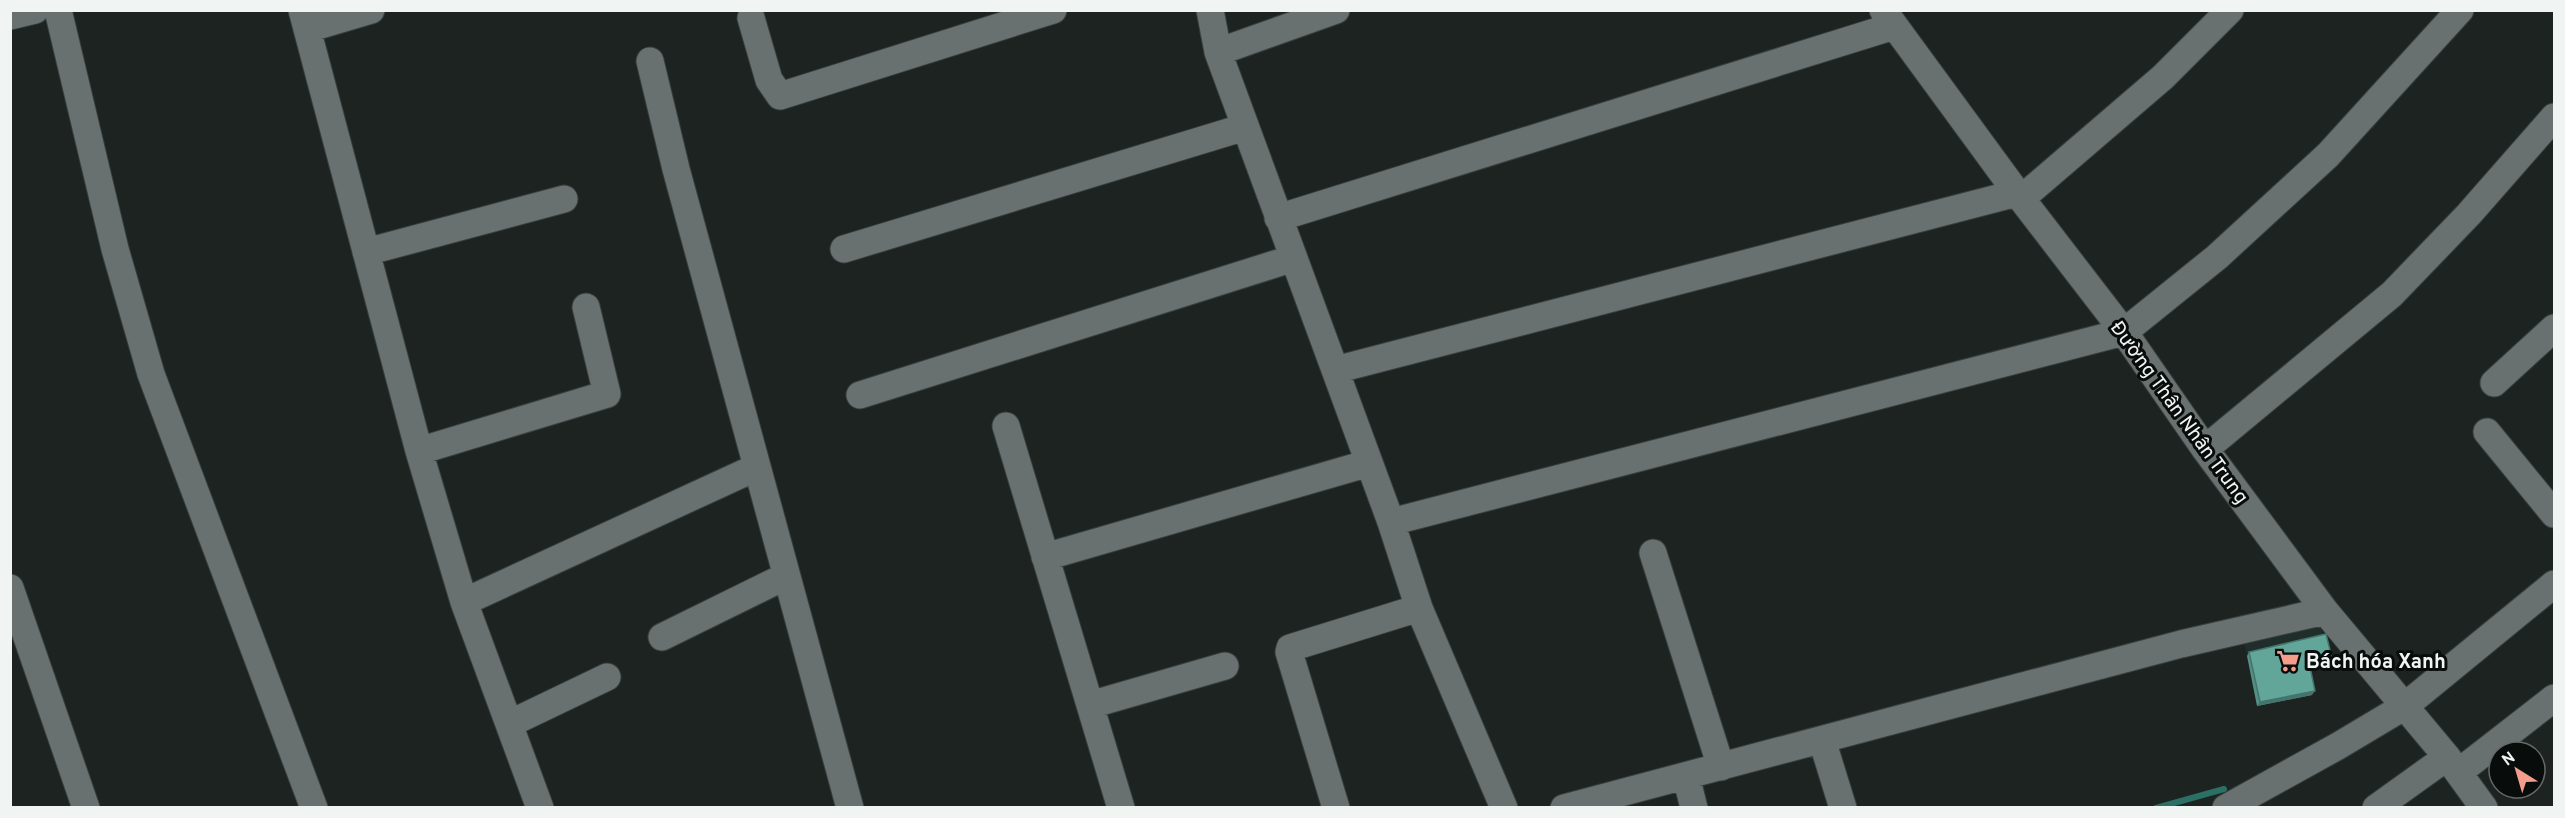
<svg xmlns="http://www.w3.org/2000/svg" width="2565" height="818" font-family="Overpass,sans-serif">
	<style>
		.built { fill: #1f2e2b }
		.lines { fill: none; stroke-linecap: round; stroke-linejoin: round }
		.stream { stroke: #2a7065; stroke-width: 6 }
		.minor-casing { stroke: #393f3e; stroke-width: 29 }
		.minor { stroke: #68716f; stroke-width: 27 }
		.wall { fill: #548f84 }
		.shaded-wall { fill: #45746c }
		.building { fill: #62a69a; stroke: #45746c; stroke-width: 1.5 }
		.labels { text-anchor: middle; stroke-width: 6; stroke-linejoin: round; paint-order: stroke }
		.street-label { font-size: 20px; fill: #f0f5f4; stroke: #080c0b }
		.poi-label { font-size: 20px; font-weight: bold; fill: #f0f5f4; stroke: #080c0b; text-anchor: start }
	</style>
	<rect width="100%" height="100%" fill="#1c2321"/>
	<!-- built -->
	<path class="built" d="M 2320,624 L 2330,666 L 2308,671 L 2312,695 L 2257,706 L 2244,641 Z"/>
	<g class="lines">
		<!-- stream -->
		<path class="stream" d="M 2156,808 L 2224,789"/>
		<!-- minor casing -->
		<g class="minor-casing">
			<path id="minor" d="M 58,10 L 115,249 L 151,374 L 314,808
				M 302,10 L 419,451 L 464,602 L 540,808
				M 1210,10 L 1218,52 L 1391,522 L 1419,608 L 1504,808
				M 1883,10 L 2017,193 L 2124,332 L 2205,449 L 2325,611 L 2447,757 L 2484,808
				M 10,16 L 35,10
				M 751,18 L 769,80 L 780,96 L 1053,10
				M 307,29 L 371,10
				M 1218,52 L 1336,10
				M 650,61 L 676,169 L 850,808
				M 2022,198 L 2163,77 L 2230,10
				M 1278,218 L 1894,26
				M 844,249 L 1245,127
				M 366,252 L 564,199
				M 1335,370 L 2017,193
				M 2494,383 L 2554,328
				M 860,395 L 1294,258
				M 1006,426 L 1121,808
				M 2487,432 L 2554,514
				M 2205,449 L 2392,294 L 2469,214 L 2554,117
				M 419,451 L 607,394 L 586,307
				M 1391,522 L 2124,332 L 2217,257 L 2328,155 L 2460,10
				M 1653,553 L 1721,767
				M 1045,557 L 1369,463
				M 10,588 L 86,808
				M 464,602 L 757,467
				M 662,637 L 786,576
				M 1090,705 L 1225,666
				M 509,724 L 607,677
				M 1822,740 L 1843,808
				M 2459,772 L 2554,698
				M 1686,776 L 1694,808
				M 1336,808 L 1289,652 L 1290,648 L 1419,608
				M 1564,808 L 2181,644 L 2325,611
				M 2226,808 L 2338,746 L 2405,706 L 2554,584
				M 2376,808 L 2447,757"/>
		</g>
		<!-- minor -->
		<use href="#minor" class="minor"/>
	</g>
	<!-- wall -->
	<path class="wall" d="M 2249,652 L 2333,662 L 2330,666 L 2311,670 L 2312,695 L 2257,706 L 2247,656 Z"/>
	<!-- shaded-wall -->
	<path class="shaded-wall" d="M 2333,662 L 2330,666 L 2308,671 L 2310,667 Z
		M 2315,691 L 2312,695 L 2257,706 L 2260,702 Z"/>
	<!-- building -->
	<path class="building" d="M 2326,634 L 2333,662 L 2310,667 L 2315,691 L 2260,702 L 2249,652 Z"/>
	<!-- icons -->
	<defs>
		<g id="supermarket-bare" transform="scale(1.8)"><path d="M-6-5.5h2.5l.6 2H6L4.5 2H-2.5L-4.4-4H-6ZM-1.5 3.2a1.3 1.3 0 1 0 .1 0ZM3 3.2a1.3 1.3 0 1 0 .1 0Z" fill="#f49d8c" stroke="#080c0b" stroke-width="2.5" paint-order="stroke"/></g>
	</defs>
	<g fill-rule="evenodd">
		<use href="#supermarket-bare" x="2288" y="661"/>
	</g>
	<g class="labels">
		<!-- street labels -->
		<g class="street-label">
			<text transform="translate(2180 412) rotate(54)" y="7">Đường Thân Nhân Trung</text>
		</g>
		<!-- poi labels -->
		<g class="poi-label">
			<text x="2306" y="668">Bách hóa Xanh</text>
		</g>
	</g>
	<!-- border -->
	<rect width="2565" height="818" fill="none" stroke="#f0f5f4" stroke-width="24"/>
	<!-- north arrow -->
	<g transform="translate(2517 770) rotate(323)"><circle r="28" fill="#080c0b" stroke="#656968" stroke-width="1.5"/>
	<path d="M0-4.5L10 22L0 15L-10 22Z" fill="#f49d8c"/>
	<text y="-9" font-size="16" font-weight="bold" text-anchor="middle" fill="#f0f5f4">N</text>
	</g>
</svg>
